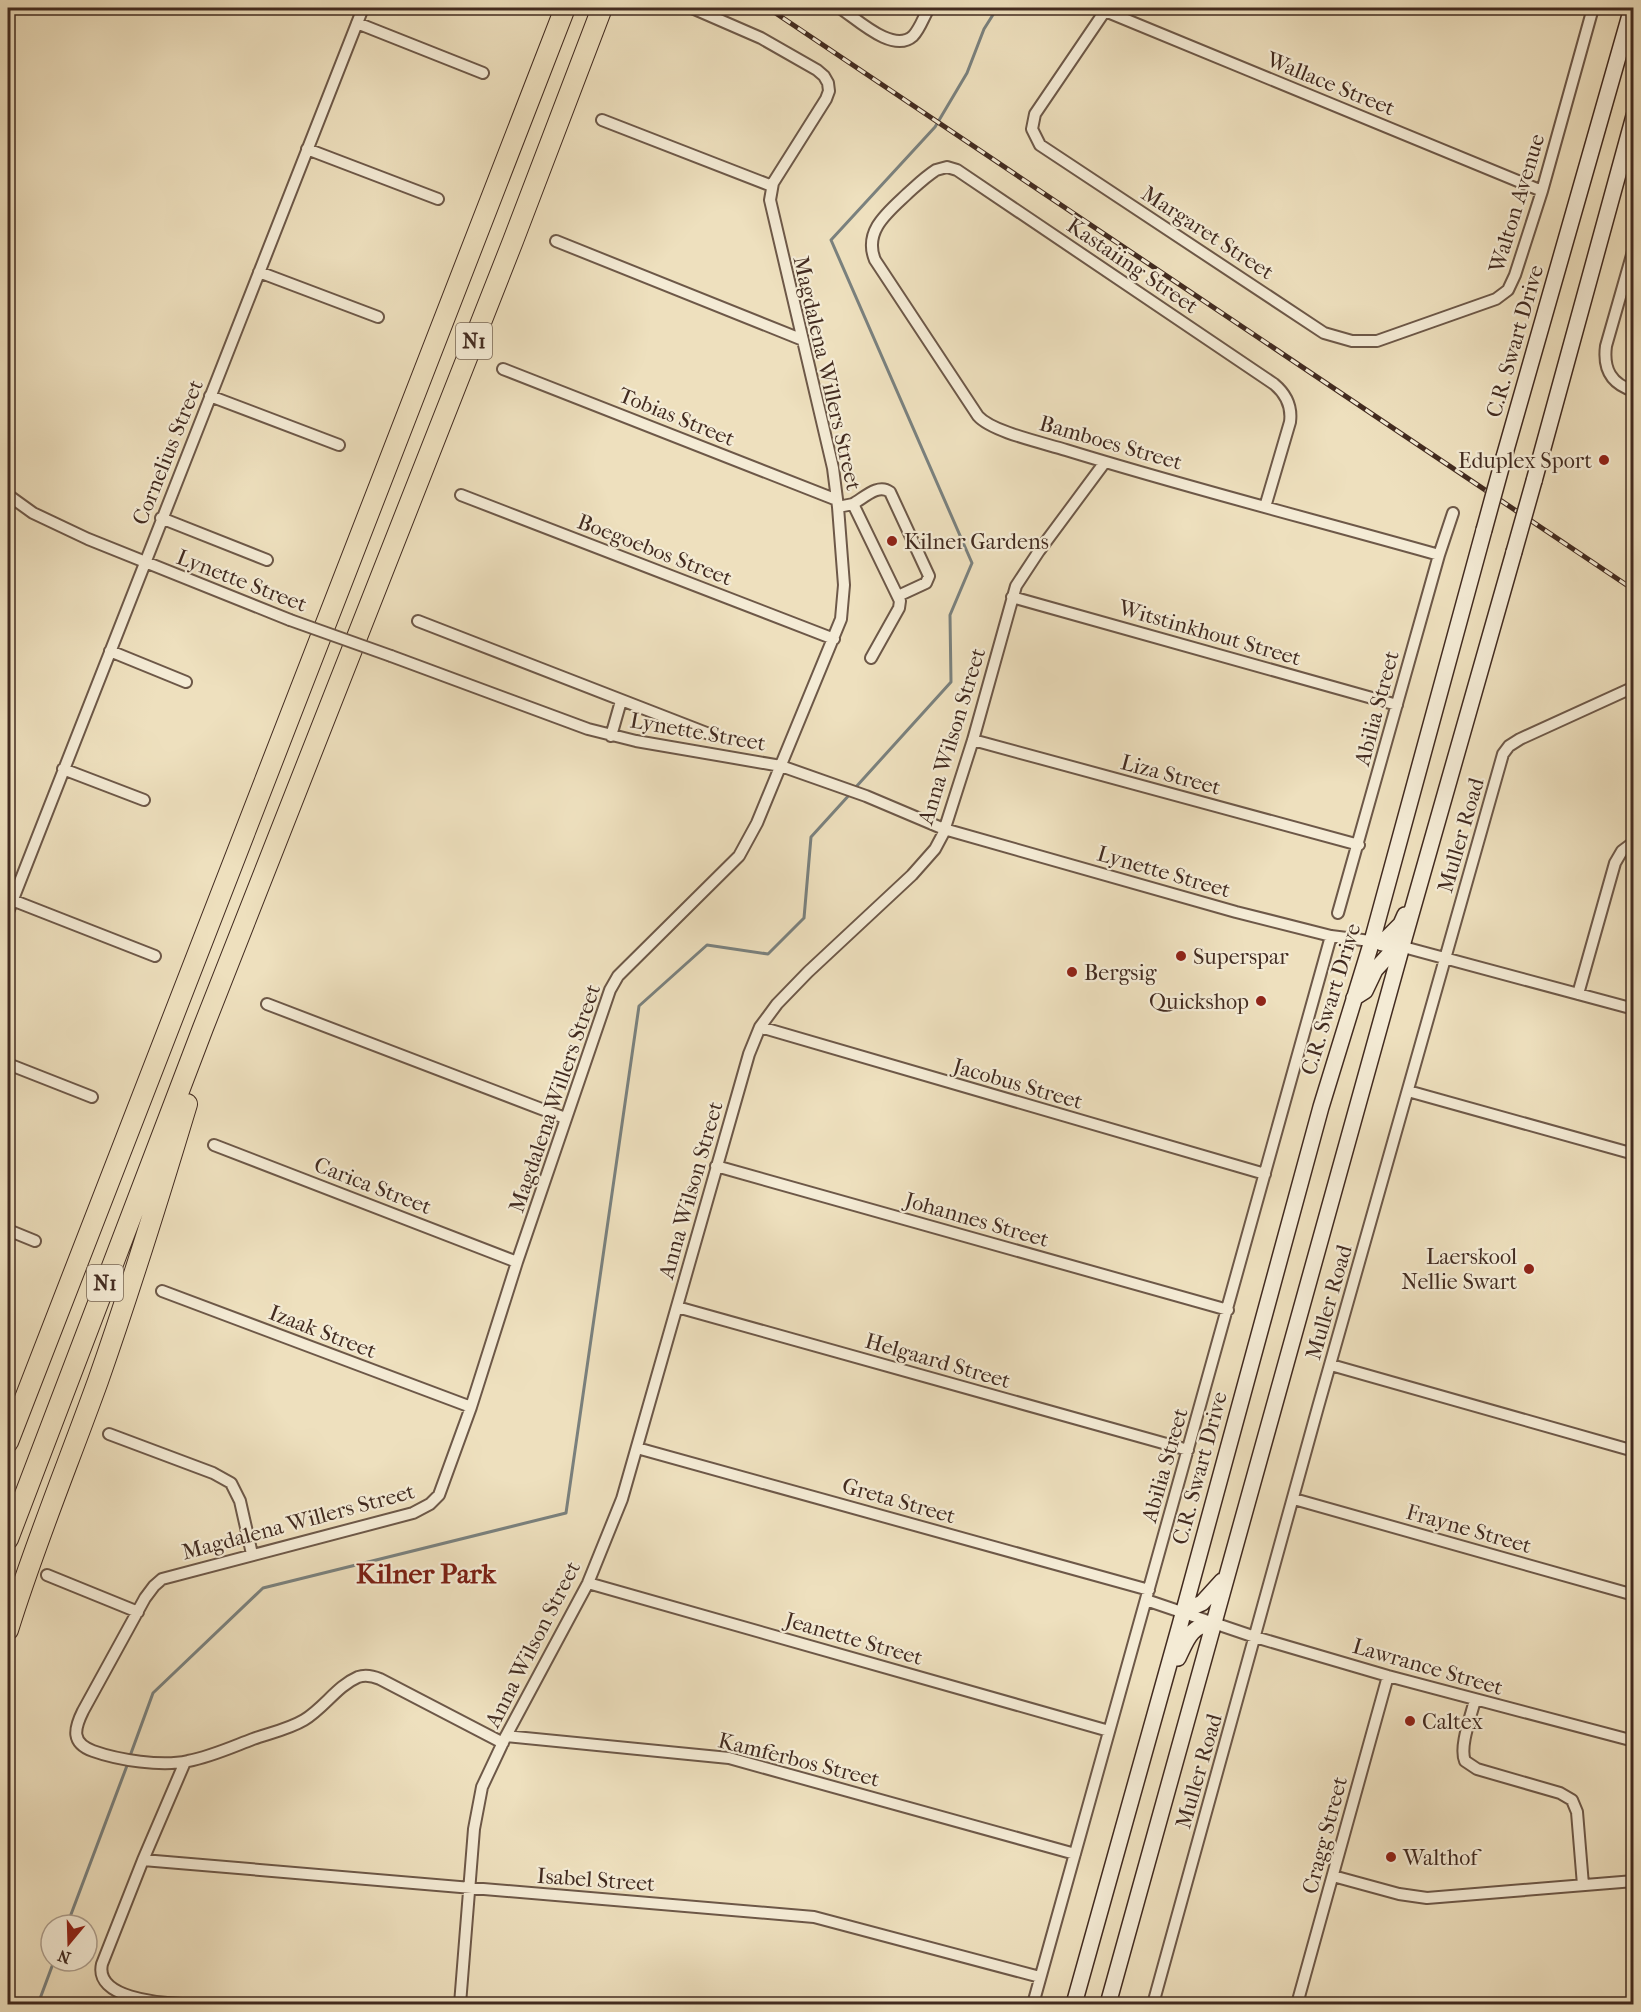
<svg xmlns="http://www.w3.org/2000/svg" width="1641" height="2012" font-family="'IM FELL French Canon',serif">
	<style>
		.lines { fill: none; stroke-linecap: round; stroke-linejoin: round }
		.stream { stroke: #7a817e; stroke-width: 3 }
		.street-casing { stroke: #6d5848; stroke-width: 14 }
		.secondary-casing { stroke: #422b20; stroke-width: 18 }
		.highway-casing { stroke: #422b20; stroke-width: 22 }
		.street { stroke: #f4ebd5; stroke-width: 10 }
		.secondary { stroke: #f4ebd5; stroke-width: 15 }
		.highway { stroke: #eee0be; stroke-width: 20 }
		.rail-casing { stroke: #422b20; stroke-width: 5 }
		.rail { stroke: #f4ebd5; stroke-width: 3; stroke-dasharray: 9; stroke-linecap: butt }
		.street-bridge-casing { stroke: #6d5848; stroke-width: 14; stroke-linecap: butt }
		.secondary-bridge-casing { stroke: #422b20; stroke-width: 18; stroke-linecap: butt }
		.street-bridge { stroke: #f4ebd5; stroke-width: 10 }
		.secondary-bridge { stroke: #f4ebd5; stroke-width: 15 }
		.poi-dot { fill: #8f2418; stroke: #f4ebd5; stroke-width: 2 }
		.labels { text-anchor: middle; stroke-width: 4.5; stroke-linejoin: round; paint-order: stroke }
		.shield { fill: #f4ebd5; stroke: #776556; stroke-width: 1.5 }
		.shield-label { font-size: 21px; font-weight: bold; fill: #422b20 }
		.street-label { font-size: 22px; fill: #422b20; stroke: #f4ebd5 }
		.poi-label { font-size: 22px; fill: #422b20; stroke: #f4ebd5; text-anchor: start }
		.district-label { font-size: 28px; font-weight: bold; fill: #7a1f14; stroke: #f4ebd5 }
	</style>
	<rect width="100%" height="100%" fill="#eee0be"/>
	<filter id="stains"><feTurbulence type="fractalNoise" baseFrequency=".00333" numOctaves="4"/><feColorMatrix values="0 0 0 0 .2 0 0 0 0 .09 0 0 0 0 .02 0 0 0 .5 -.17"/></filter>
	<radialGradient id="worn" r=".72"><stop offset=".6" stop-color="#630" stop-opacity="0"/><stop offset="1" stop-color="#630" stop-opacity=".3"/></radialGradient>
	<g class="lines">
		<!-- stream -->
		<path class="stream" d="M 855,788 L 951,682 L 950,615 L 972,563 L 831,240 L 935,127 L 967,73 L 984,29 L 996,10 L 1004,8
			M 130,1756 L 153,1693 L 263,1588 L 566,1513 L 639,1006 L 707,945 L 768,954 L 804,918 L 811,837 L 851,793
			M 67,1925 L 128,1763
			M 38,2004 L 54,1961"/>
		<!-- street casing -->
		<g class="street-casing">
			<path id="street" d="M 840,8 C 857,19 893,54 913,36 C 920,29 924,16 929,8
				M 1107,8 L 1035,114 L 1032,129 L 1040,145 L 1324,333 L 1352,341 L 1377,341 L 1496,299 L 1508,290 L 1515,275 L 1542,191 L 1593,8
				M 1105,11 L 1542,191
				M 357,23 L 483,73
				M 602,120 L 772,186
				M 307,149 L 438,199
				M 556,241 L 803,340
				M 1634,248 L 1606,346 C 1603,369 1611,384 1634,391
				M 259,272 L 378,317
				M 503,369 L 837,500
				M 210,396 L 339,445
				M 8,495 L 33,513 L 88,539 L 290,620
				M 461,495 L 834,639
				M 853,504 C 864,498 878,483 890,492 L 929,576 L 926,583 L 898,596
				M 838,507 L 853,504 L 900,601 L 899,608 L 871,658
				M 1265,507 L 1290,422 C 1292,407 1286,394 1274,384 L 957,170 L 947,167 L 936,170 C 925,177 916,186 907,194 C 888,212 863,231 875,260 L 978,416 C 992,432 1044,443 1066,450 C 1189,488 1315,520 1439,555
				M 161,518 L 267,560
				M 1012,597 L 1397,705
				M 418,621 L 709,734
				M 110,651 L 186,682
				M 391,656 L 588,729 L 636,741 L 781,766 L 866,796 L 944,829 L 1236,912 L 1331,936 L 1378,942
				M 611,736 L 621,701
				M 973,740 L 1359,845
				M 63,769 L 144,800
				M 12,900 L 155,956
				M 8,912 L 363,8
				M 1338,913 L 1439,555 L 1453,513
				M 1396,945 L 1634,1009
				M 1578,994 L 1615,863 L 1622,851 L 1634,842
				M 267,1004 L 565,1118
				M 760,1027 L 1265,1174
				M 8,1064 L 92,1097
				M 1408,1091 L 1634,1154
				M 214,1145 L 517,1262
				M 716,1166 L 1228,1310
				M 8,1230 L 35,1241
				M 162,1291 L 471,1407
				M 677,1307 L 1188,1450
				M 1331,1365 L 1634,1451
				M 109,1434 L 213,1473 L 231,1483 L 240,1501 L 252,1554
				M 637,1448 L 1149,1590
				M 1294,1499 L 1634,1595
				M 47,1575 L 138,1612
				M 588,1583 L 1109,1731
				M 1146,1600 L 1255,1637 L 1388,1676 L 1634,1741
				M 1475,1700 C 1471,1716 1459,1747 1465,1761 L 1477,1769 L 1560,1793 L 1572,1800 L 1577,1812 L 1583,1885
				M 506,1736 L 729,1758 L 1075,1854
				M 503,1743 L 380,1679 C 373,1676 366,1674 358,1677 C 337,1686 324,1708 304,1720 C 289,1729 270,1733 253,1739 C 232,1747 210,1757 188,1761 C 162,1767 118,1760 93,1751 C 71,1743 74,1729 83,1711 L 145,1598 L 154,1586 L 162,1579 L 413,1513 L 430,1504 L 439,1495 L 471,1407 L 517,1262 L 610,990 L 618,976 L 626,968 L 739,856 L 757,823 L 841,619 L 844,585 L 838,507 L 833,468 L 770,200 L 773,183 L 826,99 L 829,91 L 828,83 L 824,76 L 817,70 L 761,38 L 692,8
				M 143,1860 L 814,1917 L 1040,1977
				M 1333,1876 L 1399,1894 L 1427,1898 L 1634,1881
				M 182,2004 C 159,2003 94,1998 102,1964 L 143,1860 L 185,1762
				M 460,2004 L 474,1829 L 482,1787 L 506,1736 L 588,1583 L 622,1499 L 749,1054 L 760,1027 L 777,1004 L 808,972 L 912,875 L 935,849 L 943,834 L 973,740 L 1016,586 L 1039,551 L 1105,462
				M 1033,2004 L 1331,936
				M 1153,2004 L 1318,1407 L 1503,754 L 1509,746 L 1520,739 L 1634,687
				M 1297,2004 L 1388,1676"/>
		</g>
		<!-- secondary casing -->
		<g class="secondary-casing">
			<path id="secondary" d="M 1504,457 L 1632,8
				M 1534,481 L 1634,116
				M 1382,943 L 1401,924 L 1405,915
				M 1354,998 L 1365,991 L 1375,970 L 1397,946
				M 1184,1611 L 1202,1603 L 1222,1581
				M 1178,1658 C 1188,1637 1190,1627 1214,1622
				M 1074,2004 L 1180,1625 L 1321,1107 L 1372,941 L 1484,530
				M 1108,2004 L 1402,946 L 1514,552"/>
		</g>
		<!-- highway casing -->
		<g class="highway-casing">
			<path id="highway" d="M 8,1442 L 565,8
				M 8,1539 L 203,1028 L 513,241 L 602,8
				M 8,1630 C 34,1546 68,1464 98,1381 C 130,1290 159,1197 187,1104"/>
		</g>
		<!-- street -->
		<use href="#street" class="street"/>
		<!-- secondary -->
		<use href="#secondary" class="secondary"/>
		<!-- highway -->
		<use href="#highway" class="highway"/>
		<!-- rail casing -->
		<g class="rail-casing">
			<path id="rail" d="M 768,8 L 1634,590"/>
		</g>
		<!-- rail -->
		<use href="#rail" class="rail"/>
		<!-- street-bridge casing -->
		<g class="street-bridge-casing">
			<path id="street-bridge" d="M 290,620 L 391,656"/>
		</g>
		<!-- secondary-bridge casing -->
		<g class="secondary-bridge-casing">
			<path id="secondary-bridge" d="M 1484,530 L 1504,457
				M 1514,552 L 1534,481"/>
		</g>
		<!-- street-bridge -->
		<use href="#street-bridge" class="street-bridge"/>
		<!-- secondary-bridge -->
		<use href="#secondary-bridge" class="secondary-bridge"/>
	</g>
	<!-- markers -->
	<g class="poi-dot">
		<circle cx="1604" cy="460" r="6"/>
		<circle cx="892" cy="541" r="6"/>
		<circle cx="1181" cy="956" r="6"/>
		<circle cx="1072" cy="972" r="6"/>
		<circle cx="1261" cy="1001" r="6"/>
		<circle cx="1529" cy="1269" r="6"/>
		<circle cx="1410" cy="1721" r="6"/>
		<circle cx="1391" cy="1857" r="6"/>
	</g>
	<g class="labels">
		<!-- shield labels -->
		<g class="shield">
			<rect x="456" y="323" width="36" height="36" rx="4.5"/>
			<rect x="87" y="1265" width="36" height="36" rx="4.5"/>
		</g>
		<g class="shield-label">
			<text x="474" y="348">N1</text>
			<text x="105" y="1290">N1</text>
		</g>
		<!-- street labels -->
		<g class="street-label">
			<text transform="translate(1331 83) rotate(22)" y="8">Wallace Street</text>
			<text transform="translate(1516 203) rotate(-73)" y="8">Walton Avenue</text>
			<text transform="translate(1208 232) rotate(33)" y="8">Margaret Street</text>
			<text transform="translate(1133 265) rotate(34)" y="8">Kastaiing Street</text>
			<text transform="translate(1514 341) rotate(-74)" y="8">C.R. Swart Drive</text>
			<text transform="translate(828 373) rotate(77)" y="8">Magdalena Willers Street</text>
			<text transform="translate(677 416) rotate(22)" y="8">Tobias Street</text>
			<text transform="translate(1111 442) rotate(16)" y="8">Bamboes Street</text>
			<text transform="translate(167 452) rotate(-68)" y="8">Cornelius Street</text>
			<text transform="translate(655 549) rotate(21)" y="8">Boegoebos Street</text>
			<text transform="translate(242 580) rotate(21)" y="8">Lynette Street</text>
			<text transform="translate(1210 632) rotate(16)" y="8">Witstinkhout Street</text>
			<text transform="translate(1376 708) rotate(-75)" y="8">Abilia Street</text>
			<text transform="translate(698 731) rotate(10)" y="8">Lynette Street</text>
			<text transform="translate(951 736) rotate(-73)" y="8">Anna Wilson Street</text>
			<text transform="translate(1171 774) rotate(15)" y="8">Liza Street</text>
			<text transform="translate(1460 835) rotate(-74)" y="8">Muller Road</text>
			<text transform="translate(1164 871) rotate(16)" y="8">Lynette Street</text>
			<text transform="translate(1330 999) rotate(-73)" y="8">C.R. Swart Drive</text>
			<text transform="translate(1018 1083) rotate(16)" y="8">Jacobus Street</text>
			<text transform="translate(554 1098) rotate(-71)" y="8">Magdalena Willers Street</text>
			<text transform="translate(373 1185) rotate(21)" y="8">Carica Street</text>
			<text transform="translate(690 1190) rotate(-74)" y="8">Anna Wilson Street</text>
			<text transform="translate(977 1219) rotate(16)" y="8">Johannes Street</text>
			<text transform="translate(1328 1302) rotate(-74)" y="8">Muller Road</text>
			<text transform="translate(323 1331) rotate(21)" y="8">Izaak Street</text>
			<text transform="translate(938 1360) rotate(16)" y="8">Helgaard Street</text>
			<text transform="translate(1164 1465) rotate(-74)" y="8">Abilia Street</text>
			<text transform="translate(1199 1468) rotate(-75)" y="8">C.R. Swart Drive</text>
			<text transform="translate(899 1500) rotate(16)" y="8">Greta Street</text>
			<text transform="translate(298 1521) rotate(-15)" y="8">Magdalena Willers Street</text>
			<text transform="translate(1469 1528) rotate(16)" y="8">Frayne Street</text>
			<text transform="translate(854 1638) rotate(16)" y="8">Jeanette Street</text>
			<text transform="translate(532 1644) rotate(-63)" y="8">Anna Wilson Street</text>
			<text transform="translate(1428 1666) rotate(16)" y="8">Lawrance Street</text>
			<text transform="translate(799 1759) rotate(14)" y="8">Kamferbos Street</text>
			<text transform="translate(1198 1771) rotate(-74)" y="8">Muller Road</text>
			<text transform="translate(1324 1835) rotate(-75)" y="8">Cragg Street</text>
			<text transform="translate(596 1879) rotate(4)" y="8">Isabel Street</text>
		</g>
		<!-- poi labels -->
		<g class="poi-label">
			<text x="1592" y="468" text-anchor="end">Eduplex Sport</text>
			<text x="904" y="549">Kilner Gardens</text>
			<text x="1193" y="964">Superspar</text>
			<text x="1084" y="980">Bergsig</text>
			<text x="1249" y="1009" text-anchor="end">Quickshop</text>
			<text x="1517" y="1264" text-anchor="end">Laerskool<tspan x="1517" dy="25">Nellie Swart</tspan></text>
			<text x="1422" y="1729">Caltex</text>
			<text x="1403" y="1865">Walthof</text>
		</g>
		<!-- district labels -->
		<g class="district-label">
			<text x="426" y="1583">Kilner Park</text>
		</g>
	</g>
	<!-- margin -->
	<rect width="1641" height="2012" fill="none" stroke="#eee0be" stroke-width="30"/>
	<rect x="9" y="9" width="1623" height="1994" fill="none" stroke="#422b20" stroke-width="3"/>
	<rect x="15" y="15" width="1611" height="1982" fill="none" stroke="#422b20" stroke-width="1.5"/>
	<!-- north arrow -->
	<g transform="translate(69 1943) rotate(199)"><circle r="28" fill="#f4ebd5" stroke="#ad9e8d" stroke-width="1.5"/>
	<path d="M0-4.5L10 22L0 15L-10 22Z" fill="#8f2418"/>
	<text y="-9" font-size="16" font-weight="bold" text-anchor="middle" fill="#422b20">N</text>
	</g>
	<rect width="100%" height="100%" filter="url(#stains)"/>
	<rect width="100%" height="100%" fill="url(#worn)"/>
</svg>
